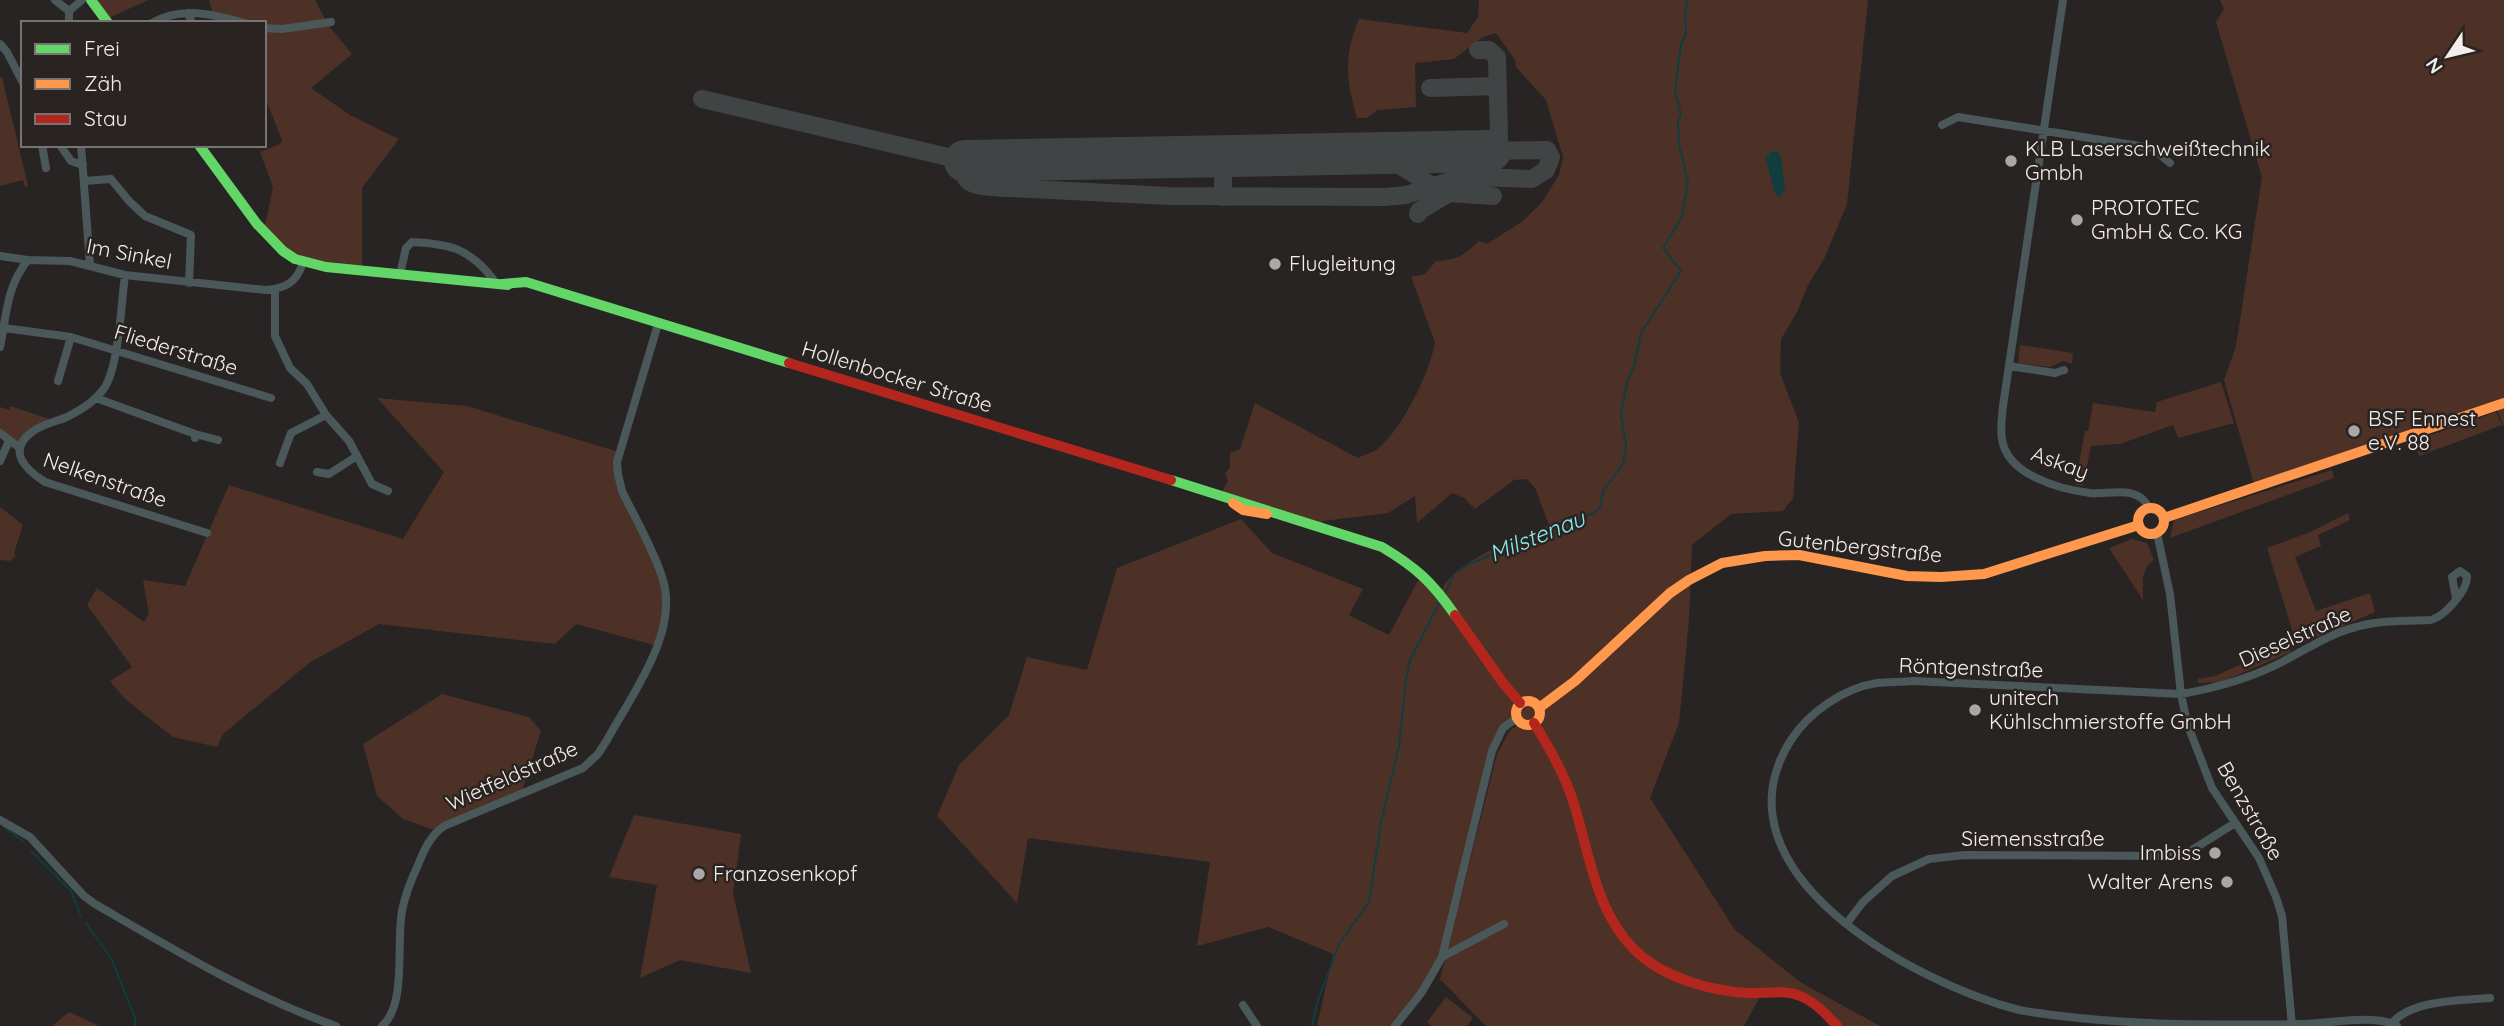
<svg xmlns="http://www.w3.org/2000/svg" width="2504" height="1026" font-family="Quicksand,sans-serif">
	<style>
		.green { fill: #4d3127 }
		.water { fill: #113d3e }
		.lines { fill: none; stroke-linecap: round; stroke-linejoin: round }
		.stream { stroke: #113d3e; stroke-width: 2 }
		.taxiway { stroke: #414444; stroke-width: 18 }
		.runway { stroke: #414444; stroke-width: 42 }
		.street { stroke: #4a5859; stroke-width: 8 }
		.fast { stroke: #63d668; stroke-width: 10 }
		.slow { stroke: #ff974d; stroke-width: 10 }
		.jam { stroke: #b3261e; stroke-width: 10 }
		.poi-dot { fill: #aba7a6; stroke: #292321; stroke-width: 2.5 }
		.labels { text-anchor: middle; stroke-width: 5; stroke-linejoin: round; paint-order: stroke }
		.poi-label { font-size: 21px; fill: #f2eeec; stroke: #292321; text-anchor: start }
		.street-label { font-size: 21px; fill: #f2eeec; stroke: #292321 }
		.water-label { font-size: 23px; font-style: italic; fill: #88eaec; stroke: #292321 }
	</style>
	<rect width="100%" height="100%" fill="#272423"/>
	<!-- green -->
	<path class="green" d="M 96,0 L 148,0 L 109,18 Z
		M 209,0 L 315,0 L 329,26 L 352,54 L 311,88 L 350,115 L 399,139 L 362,188 L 362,271 L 303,263 L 264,231 L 273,187 L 260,152 L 280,144 L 282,140 L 264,95 L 264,23 L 229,23 L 214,18 Z
		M 1479,0 L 1868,0 L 1847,204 L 1824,259 L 1808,285 L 1797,312 L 1781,339 L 1780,373 L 1799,423 L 1793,498 L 1783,511 L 1731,514 L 1692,545 L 1689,620 L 1679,723 L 1650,798 L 1735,930 L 1800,982 L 1880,1026 L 1842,1026 L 1811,996 L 1762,993 L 1744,1026 L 1486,1026 L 1440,979 L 1497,754 L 1510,730 L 1517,726 L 1529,729 L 1518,721 L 1503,728 L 1496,738 L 1442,957 L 1395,1026 L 1317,1026 L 1333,954 L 1268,927 L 1197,946 L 1210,862 L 1028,838 L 1017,903 L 937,816 L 959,765 L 1009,715 L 1027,657 L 1087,670 L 1117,568 L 1241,519 L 1272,553 L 1363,589 L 1349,615 L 1389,635 L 1422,573 L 1440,594 C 1451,560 1519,539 1549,525 L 1535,488 L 1527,479 L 1514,480 L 1475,509 L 1464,498 L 1452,493 L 1417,523 L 1415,496 L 1388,513 L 1323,521 L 1319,527 L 1220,496 L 1228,481 L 1225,473 L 1230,468 L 1230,453 L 1240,449 L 1255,403 L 1358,458 C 1366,454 1376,452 1382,445 C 1403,426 1431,370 1435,342 L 1411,277 L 1425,274 L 1436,261 C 1458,260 1463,256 1479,241 L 1487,244 L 1523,221 L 1542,202 L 1559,175 L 1563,157 L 1546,100 L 1516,67 L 1515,60 L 1496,33 L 1483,37 L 1454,59 L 1415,63 L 1416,107 L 1377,110 L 1367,118 L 1357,118 C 1346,79 1343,58 1359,19 L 1467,33 L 1478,17 Z
		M 2220,0 L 2504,0 L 2504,427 L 2497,410 L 2397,445 L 2341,458 L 2254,484 L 2224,380 L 2236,346 L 2262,177 L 2216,22 L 2224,9 Z
		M 2,77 L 28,186 L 25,187 L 23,180 L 0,186 L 0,78 Z
		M 2020,345 L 2073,353 L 2072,364 L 2063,361 L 2050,367 L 2018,363 Z
		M 2221,382 L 2234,423 L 2178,438 L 2173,425 L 2120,444 L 2091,446 L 2083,486 L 2075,485 L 2085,431 L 2088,431 L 2093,403 L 2155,412 L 2157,402 Z
		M 377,398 L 467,406 L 619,452 L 618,474 L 666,592 L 658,646 L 576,624 L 555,644 L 379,624 L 309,663 L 223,734 L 217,747 L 173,737 L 125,699 L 110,681 L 132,667 L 87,605 L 97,588 L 144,622 L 149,614 L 143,580 L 185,586 L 229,485 L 403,539 L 444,472 Z
		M 11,406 L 55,421 L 43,426 L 20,448 L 0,433 L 0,407 L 9,410 Z
		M 2496,412 L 2502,425 L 2419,456 L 2414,441 Z
		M 2332,470 L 2334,478 L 2170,538 L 2174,520 Z
		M 0,507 L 23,525 L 14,553 L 16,556 L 10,561 L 0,560 Z
		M 2348,513 L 2350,520 L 2318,535 L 2321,546 L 2295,557 L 2316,611 L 2370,593 L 2375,612 L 2297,646 L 2267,548 L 2310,532 Z
		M 2132,539 L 2147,543 L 2154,560 C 2140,569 2143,585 2143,600 L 2109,548 Z
		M 2288,643 L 2291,652 L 2221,682 L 2198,683 L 2198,679 L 2215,676 Z
		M 442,694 L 529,717 L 541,731 L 521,794 L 437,831 L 403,819 L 377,796 L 363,744 Z
		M 634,815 L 741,834 L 733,893 L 751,973 L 680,960 L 640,978 L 657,885 L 609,877 Z
		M 1446,997 L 1473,1018 L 1467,1026 L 1432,1026 L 1427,1022 Z
		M 69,1012 L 99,1026 L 52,1026 Z"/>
	<!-- water -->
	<path class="water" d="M 1777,151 L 1781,157 L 1785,190 L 1780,197 L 1775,194 L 1765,156 L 1770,155 L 1769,152 Z"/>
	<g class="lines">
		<!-- stream -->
		<path class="stream" d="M 1445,593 L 1454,574 L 1467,565 L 1593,513 L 1600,508 L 1603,491 L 1623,464 L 1626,444 L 1621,415 L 1627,381 L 1634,366 L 1641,333 L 1681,271 L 1663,248 L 1682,217 L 1688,183 L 1679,144 L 1678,123 L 1681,114 L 1675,91 L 1681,45 L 1686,33 L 1685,15 L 1687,0
			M 4,827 L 23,841
			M 31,851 L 71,891 L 81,916
			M 86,923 L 112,960 L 135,1018 L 135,1026
			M 1312,1026 L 1317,1003 L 1339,944 L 1369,902 L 1381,823 L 1399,745 L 1406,679 L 1410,660 L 1440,601"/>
		<!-- taxiway -->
		<path class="taxiway" d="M 1478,50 L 1489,50 L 1497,57 L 1499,137 L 1495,147 L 1490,151
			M 1430,88 L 1497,86
			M 702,99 L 965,161 C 958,191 988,186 1009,188
			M 1455,151 L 1459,155 L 1464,165 L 1456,179
			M 1380,153 L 1439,190
			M 1008,160 L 1004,164 L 1000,175 L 1009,188 L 1169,196 L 1385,197 L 1406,195 L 1456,179 L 1474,177 L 1532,179 L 1546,170 L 1551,157 L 1547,150 L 1490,151
			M 1223,197 L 1223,156
			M 1418,214 L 1419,211 L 1449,193 L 1493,196"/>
		<!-- runway -->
		<path class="runway" d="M 965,161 L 1490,151"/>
		<!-- street -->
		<path class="street" d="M 55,0 L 69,11
			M 2063,0 L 2003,406 C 2002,417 2000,428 2002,439 C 2007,475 2059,489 2090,493 C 2110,495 2138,484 2149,508
			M 188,13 L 192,23
			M 69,23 L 69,11 L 82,0
			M 152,23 C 182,6 213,14 244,23
			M 264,28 L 282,29 L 331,22
			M 0,44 L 7,52 L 23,83
			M 1942,125 L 1958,117 L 2152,148 L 2170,163
			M 42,145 L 46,168
			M 60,145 L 71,161 L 83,165
			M 81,145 L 90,265
			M 84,181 L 111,179 L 129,201 L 145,216 L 191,235 L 189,283
			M 0,256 L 28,260
			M 400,274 L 406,248 L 412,242 C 450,244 469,248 493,279 L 493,283
			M 125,275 C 121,304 119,364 105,387 C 96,401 81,410 67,417 C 55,422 42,424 32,432 C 6,451 26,470 45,482 L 207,533
			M 275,289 L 275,336 L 290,368 L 307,384 L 326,415 L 349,441 L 372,484 L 388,491
			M 4,328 L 71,337 L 271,398
			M 0,347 C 7,314 6,287 28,260 L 70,261 L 125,275 L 266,290 C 286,288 296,283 303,263
			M 2009,366 L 2055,373 L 2064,370
			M 58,381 L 71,337
			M 96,398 L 195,434 L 195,438
			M 0,433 L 20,448
			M 195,434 L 218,440
			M 0,461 L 9,441
			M 280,463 L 291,433 L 326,415
			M 317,472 L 329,474 L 357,456
			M 2157,533 L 2170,594 L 2181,694 L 2187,723 L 2212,788 L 2259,858 L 2276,897 L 2282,916 L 2292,1026
			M 0,820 L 30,837 L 84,896 L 95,904 C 173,949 250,996 336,1026
			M 1847,923 L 1863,902 L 1892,876 L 1929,859 L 1964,855 L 2171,856 L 2192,850 L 2235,823
			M 1442,957 L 1504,924
			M 1243,1005 L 1257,1026
			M 2392,1023 C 2412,1000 2461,1000 2490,998
			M 382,1026 C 407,1005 396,942 402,911 C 405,895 411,880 418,865 C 424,850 430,836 444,826 L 583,768 L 598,754 L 607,740 C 632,694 679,633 663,580 C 655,552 635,518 622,491 L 618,474 L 617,462 L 658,324
			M 1395,1026 L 1422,992 L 1442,957 L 1492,751 L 1503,728 L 1517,718
			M 2397,1026 C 2375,1013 2329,1024 2303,1024 C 2209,1025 2111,1026 2019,1010 C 1917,984 1707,872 1791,740 C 1809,712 1844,688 1877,683 C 1889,682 1902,682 1914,681 L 2181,694 C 2216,688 2246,680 2278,664 C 2304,651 2328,634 2356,627 C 2381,620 2406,621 2431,620 C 2445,616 2468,590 2467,576 L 2460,571 L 2452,577 L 2456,598"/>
		<!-- fast -->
		<path class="fast" d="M 91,0 L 108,23
			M 199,145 L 257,224 L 283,251 L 295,259 L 326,267 L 508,285
			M 503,284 L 526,282 L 789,363
			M 1171,480 L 1382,547 C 1417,568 1432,582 1455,615"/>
		<!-- slow -->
		<path class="slow" d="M 1233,503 L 1243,510 L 1267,514
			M2138 521a13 13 0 1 1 26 0a13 13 0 1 1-26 0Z
			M 2164,518 L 2504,403
			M1516 713a12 12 0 1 1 24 0a12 12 0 1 1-24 0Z
			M 1539,708 L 1575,681 L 1670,593 L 1689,580 L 1722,563 L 1765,556 L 1799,555 L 1907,576 L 1941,577 L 1984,574 L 2139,525"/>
		<!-- jam -->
		<path class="jam" d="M 789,363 L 1171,480
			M 1455,615 L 1503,683 L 1520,703
			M 1534,723 C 1550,749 1565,775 1574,804 C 1590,856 1596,915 1639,954 C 1666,978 1711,991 1747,993 C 1765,994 1783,989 1800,996 C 1815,1002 1826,1014 1837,1026"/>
	</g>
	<!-- markers -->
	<g class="poi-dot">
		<circle cx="2011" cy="161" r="7"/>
		<circle cx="2077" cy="220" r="7"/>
		<circle cx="1275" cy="264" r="7"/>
		<circle cx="2354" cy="431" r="7"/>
		<circle cx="1975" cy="710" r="7"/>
		<circle cx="2215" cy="853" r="7"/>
		<circle cx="699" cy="874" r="7"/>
		<circle cx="2227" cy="882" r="7"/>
	</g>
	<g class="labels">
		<!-- poi labels -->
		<g class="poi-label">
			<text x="2025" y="156">KLB Laserschweißtechnik<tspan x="2025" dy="24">Gmbh</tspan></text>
			<text x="2091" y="215">PROTOTEC<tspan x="2091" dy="24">GmbH &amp; Co. KG</tspan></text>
			<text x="1289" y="271">Flugleitung</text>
			<text x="2368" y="426">BSF Ennest<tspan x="2368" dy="24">e.V. 88</tspan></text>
			<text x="1989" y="705">unitech<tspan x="1989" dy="24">Kühlschmierstoffe GmbH</tspan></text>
			<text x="2201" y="860" text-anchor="end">Imbiss</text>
			<text x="713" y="881">Franzosenkopf</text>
			<text x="2213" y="889" text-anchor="end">Walter Arens</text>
		</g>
		<!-- street labels -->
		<g class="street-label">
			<text transform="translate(129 254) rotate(11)" y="7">Im Sinkel</text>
			<text transform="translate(176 350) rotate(17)" y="7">Fliederstraße</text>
			<text transform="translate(897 377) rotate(17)" y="7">Hollenbocker Straße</text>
			<text transform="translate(2060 463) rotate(20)" y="7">Askay</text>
			<text transform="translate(105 480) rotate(19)" y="7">Nelkenstraße</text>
			<text transform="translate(1860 547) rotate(6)" y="7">Gutenbergstraße</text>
			<text transform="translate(2295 637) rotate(-24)" y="7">Dieselstraße</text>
			<text transform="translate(1971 668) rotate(2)" y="7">Röntgenstraße</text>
			<text transform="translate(512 776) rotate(-24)" y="7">Wietfeldstraße</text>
			<text transform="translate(2250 811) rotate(60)" y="7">Benzstraße</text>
			<text x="2033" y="846">Siemensstraße</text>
		</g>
		<!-- water labels -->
		<g class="water-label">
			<text transform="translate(1537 536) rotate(-22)" y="8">Milstenau</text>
		</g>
	</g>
	<!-- legend -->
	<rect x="21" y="21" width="245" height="126" fill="#292321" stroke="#797472" stroke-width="2"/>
	<rect x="35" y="44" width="35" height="10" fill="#63d668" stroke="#797472" stroke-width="2"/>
	<text x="84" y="56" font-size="21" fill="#f2eeec">Frei</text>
	<rect x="35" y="79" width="35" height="10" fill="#ff974d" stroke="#797472" stroke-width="2"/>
	<text x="84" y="91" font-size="21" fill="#f2eeec">Zäh</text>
	<rect x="35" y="114" width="35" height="10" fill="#b3261e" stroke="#797472" stroke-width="2"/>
	<text x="84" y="126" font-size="21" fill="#f2eeec">Stau</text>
	<!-- north arrow -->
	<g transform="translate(2448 56) rotate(235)" stroke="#292321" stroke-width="5" paint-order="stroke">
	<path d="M0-5L12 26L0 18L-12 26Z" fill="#f2eeec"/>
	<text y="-10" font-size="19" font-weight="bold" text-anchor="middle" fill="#f2eeec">N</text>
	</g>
</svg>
